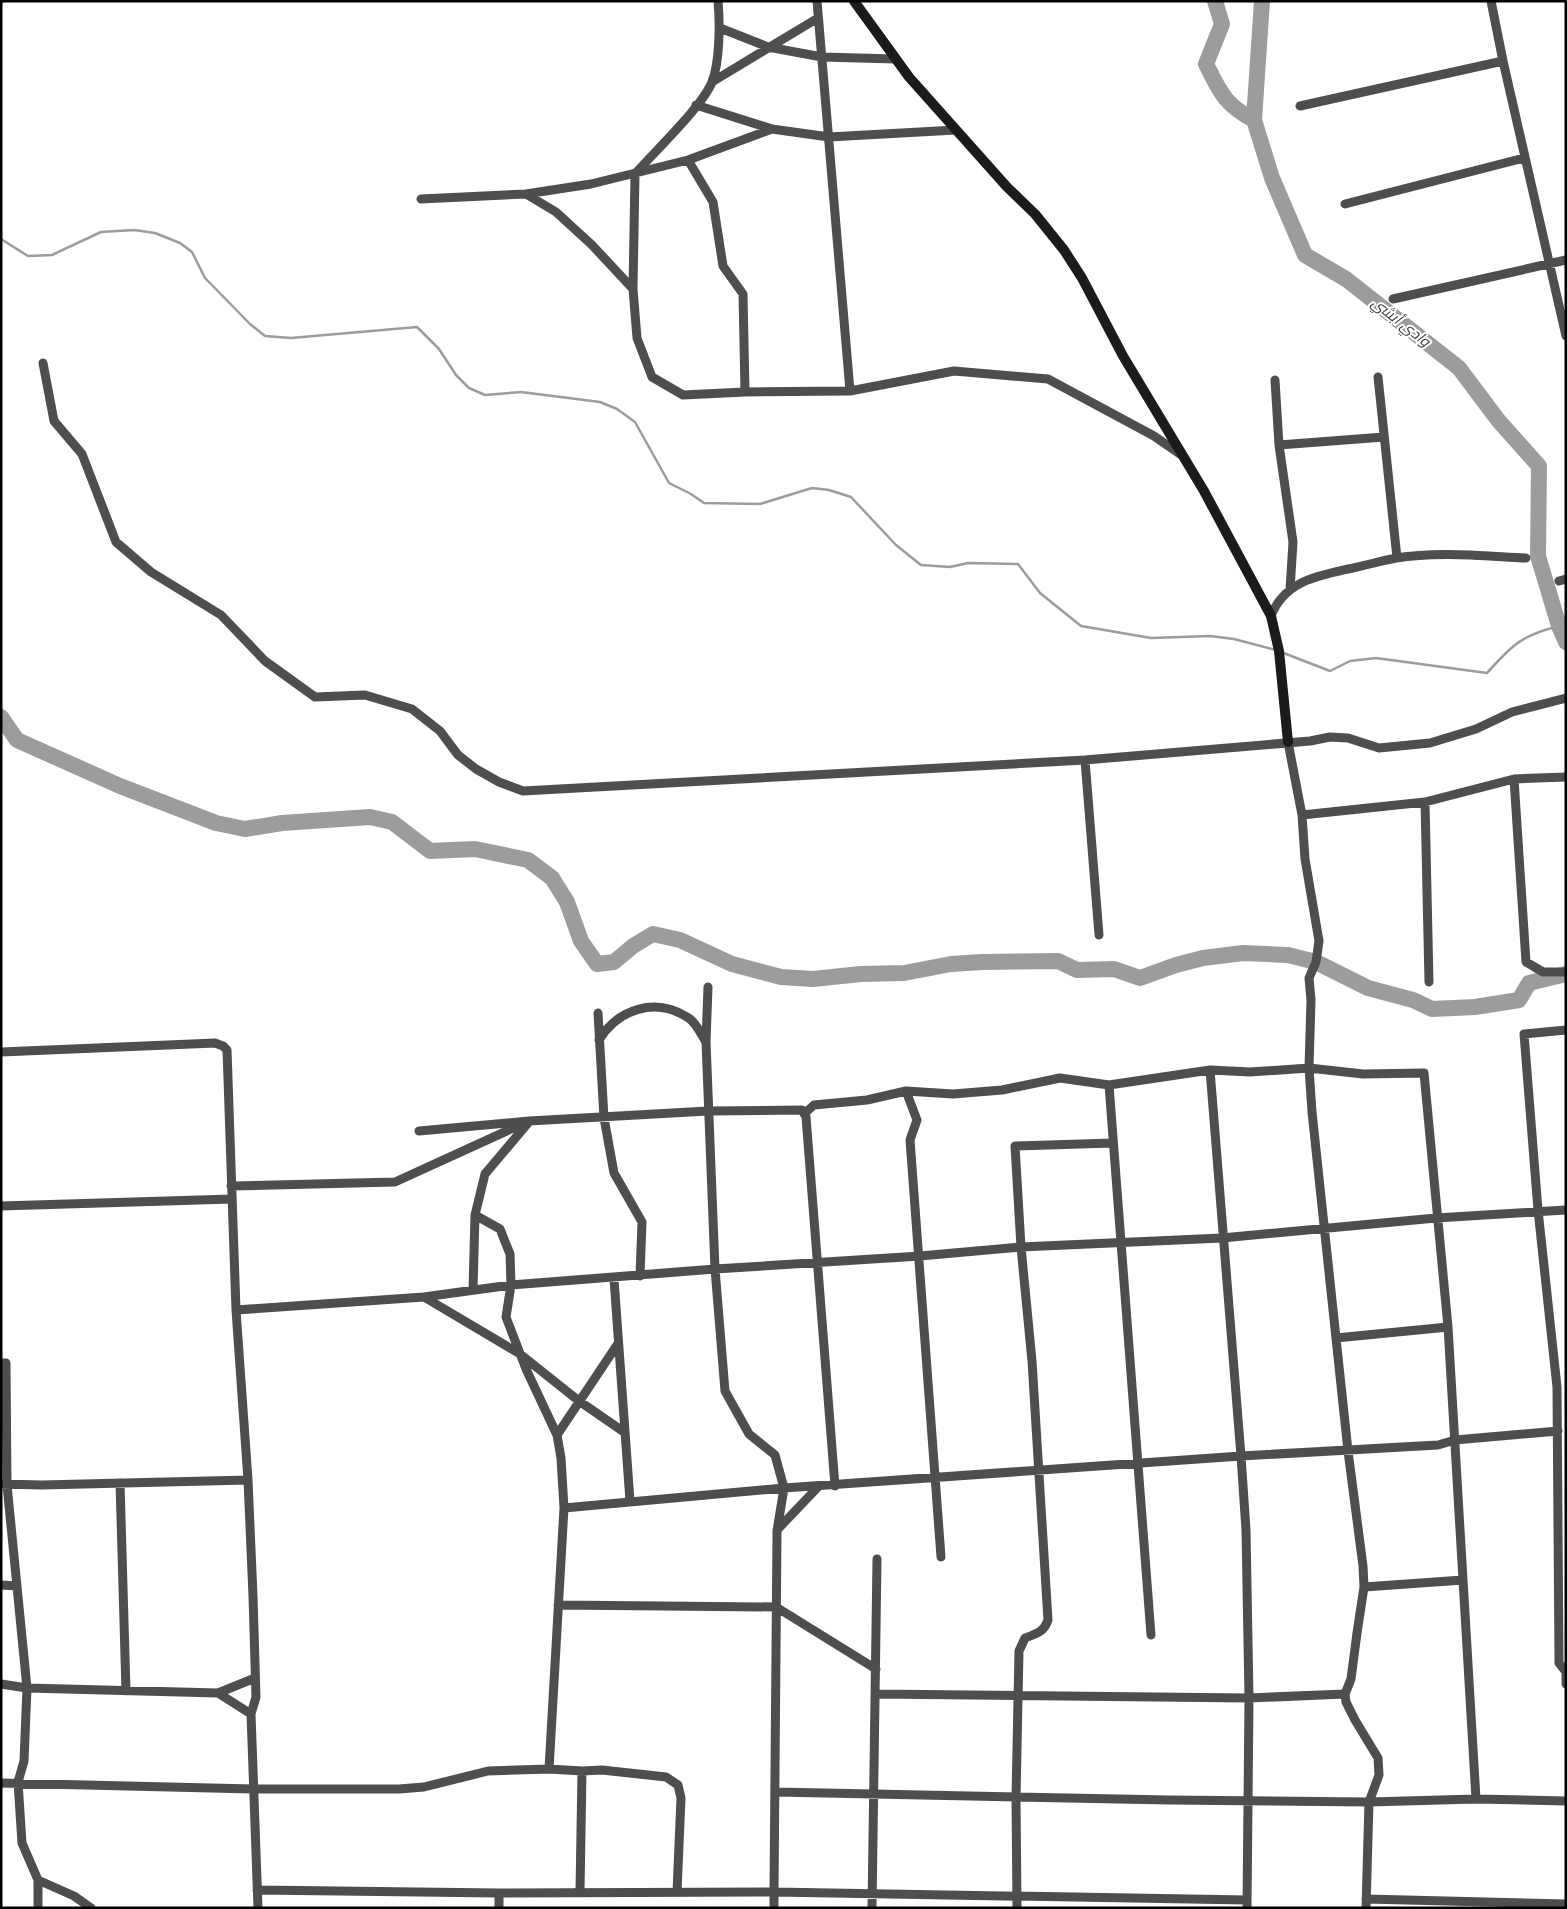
<svg xmlns="http://www.w3.org/2000/svg" width="1567" height="1909" font-family="'Fira Sans',Cairo,sans-serif">
	<style>
		.lines { fill: none; stroke-linecap: round; stroke-linejoin: round }
		.stream { stroke: #9c9c9c; stroke-width: 2.5 }
		.river { stroke: #9c9c9c; stroke-width: 16 }
		.street { stroke: #4e4e4e; stroke-width: 9 }
		.secondary { stroke: #1b1b1b; stroke-width: 10 }
		.labels { text-anchor: middle; stroke-width: 4; stroke-linejoin: round; paint-order: stroke }
		.water-label { font-size: 15px; font-style: italic; fill: #3d3d3d; stroke: #fff }
	</style>
	<rect width="100%" height="100%" fill="#fff"/>
	<g class="lines">
		<!-- stream -->
		<path class="stream" d="M 1,239 L 28,256 L 52,255 L 101,232 L 134,230 L 155,233 L 180,243 L 192,252 L 205,278 L 250,324 L 265,336 L 291,338 L 417,327 L 439,349 L 456,375 L 469,388 L 485,395 L 521,392 L 600,402 L 617,409 L 635,422 L 669,483 L 691,494 L 704,503 L 760,504 L 812,488 L 829,490 L 851,497 L 896,545 L 921,565 L 950,567 L 968,563 L 1018,564 L 1040,593 L 1081,626 L 1151,638 L 1210,636 L 1234,639 L 1276,650
			M 1281,652 L 1330,671 L 1350,661 L 1376,658 L 1487,673 C 1512,645 1522,635 1559,626"/>
		<!-- river -->
		<path class="river" d="M 1215,1 L 1222,24 L 1206,64 C 1220,92 1225,105 1254,120
			M 1262,1 L 1254,120 L 1272,178 L 1305,255 L 1346,279 L 1459,368 L 1498,420 L 1539,466 L 1538,556 L 1559,626 L 1566,642
			M 1,717 L 17,740 L 120,786 L 216,823 L 245,829 L 282,823 L 370,817 L 392,822 L 430,851 L 475,849 L 528,860 L 552,878 L 567,902 L 581,941 L 597,964 L 614,962 L 633,946 L 653,934 L 680,940 L 732,964 L 781,977 L 813,979 L 861,974 L 904,973 L 951,964 L 982,962 L 1058,961 L 1077,970 L 1114,969 L 1140,978 L 1176,965 L 1203,958 L 1243,953 L 1288,955 L 1316,962 L 1368,988 L 1413,1000 L 1432,1009 L 1475,1007 L 1519,1000 L 1529,983 L 1566,974"/>
		<!-- street -->
		<path class="street" d="M 817,1 L 850,391
			M 1491,1 L 1503,61
			M 720,28 L 768,47 L 822,57 L 896,59
			M 712,82 L 818,18
			M 696,105 L 772,129 L 829,137 L 956,130
			M 1300,106 L 1503,61 L 1566,336
			M 688,160 L 713,202 L 723,266 L 743,294 L 745,392
			M 526,194 L 591,184 L 688,160 L 772,129
			M 421,199 L 526,194 L 556,212 L 592,245 L 633,289 L 637,338 L 652,377 L 683,395 L 745,392 L 850,391 L 954,371 L 1048,379 L 1154,436 L 1180,454
			M 1345,204 L 1524,158
			M 633,289 L 635,174 C 654,152 702,107 712,82 C 720,61 720,23 718,1
			M 1393,299 L 1566,260
			M 43,363 L 54,421 L 82,454 L 116,542 L 151,572 L 221,615 L 265,661 L 315,697 L 365,695 L 412,709 L 440,731 L 458,755 L 476,769 L 499,782 L 523,791 L 1085,760 L 1310,741 L 1330,737 L 1348,738 L 1379,748 L 1430,743 L 1476,729 L 1512,712 L 1566,698
			M 1378,377 L 1397,558
			M 1275,380 L 1279,445 L 1293,542 L 1290,590
			M 1279,445 L 1384,437
			M 1559,581 L 1566,579
			M 1271,616 C 1284,582 1316,576 1348,569 C 1364,566 1380,561 1396,558 C 1438,551 1484,556 1526,558
			M 1288,742 L 1302,815 L 1305,859 L 1319,941 L 1316,962 L 1309,978 L 1311,1000 L 1309,1068 L 1312,1112 L 1348,1451 L 1363,1566 L 1364,1587 L 1357,1633 L 1351,1679 L 1345,1694 L 1346,1702 L 1355,1720 L 1378,1758 L 1379,1775 L 1369,1802 L 1366,1908
			M 1085,760 L 1099,935
			M 1514,779 L 1526,962 L 1543,972 L 1566,972
			M 1425,802 L 1429,982
			M 1302,815 L 1425,802 L 1514,779 L 1566,777
			M 598,1013 L 604,1118 L 614,1173 L 642,1222 L 640,1276
			M 1566,1030 L 1524,1034 L 1538,1210 L 1557,1387 L 1559,1663 L 1566,1672 L 1566,1684
			M 599,1040 C 618,1009 655,997 687,1017 C 695,1021 701,1034 706,1042
			M 1,1052 L 215,1043 L 223,1046 L 227,1050 L 236,1310 L 248,1480 L 253,1596 L 256,1697 L 251,1714 L 258,1908
			M 906,1091 L 917,1120 L 910,1140 L 941,1557
			M 805,1113 L 814,1105 L 867,1100 L 906,1091 L 953,1094 L 1002,1090 L 1060,1078 L 1109,1085
			M 419,1131 L 529,1121 L 708,1111 L 802,1110 L 806,1117 L 835,1486
			M 231,1186 L 395,1182 L 522,1124
			M 1,1206 L 232,1199
			M 475,1215 L 500,1229 L 510,1254 L 511,1285 L 506,1317 L 526,1369 L 557,1435 L 561,1458 L 564,1508 L 549,1769
			M 614,1279 L 630,1501
			M 473,1290 L 475,1215 L 485,1174 L 528,1123
			M 424,1297 L 520,1354 L 579,1401 L 624,1432
			M 236,1310 L 424,1297 L 511,1285 L 715,1269 L 920,1256 L 1021,1247 L 1222,1238 L 1436,1218 L 1566,1210
			M 1336,1338 L 1448,1327
			M 1,1363 L 6,1363 L 7,1485 L 27,1688 L 24,1761 L 18,1782 L 22,1843 L 38,1880 L 38,1908
			M 557,1435 L 617,1345
			M 120,1483 L 126,1691
			M 1,1484 L 42,1485 L 248,1480
			M 564,1508 L 784,1488 L 1241,1456 L 1210,1070
			M 777,1530 L 818,1487
			M 1,1585 L 17,1586
			M 1364,1587 L 1463,1580
			M 558,1605 L 776,1607 L 876,1669
			M 1151,1635 L 1109,1085 L 1210,1070 L 1250,1072 L 1309,1068 L 1363,1074 L 1424,1073 L 1448,1327 L 1476,1799
			M 1,1684 L 27,1688 L 218,1693 L 255,1678
			M 218,1693 L 251,1714
			M 876,1694 L 1249,1698 L 1345,1694
			M 1,1783 L 253,1789 L 399,1789 L 424,1787 L 488,1771 L 549,1769 L 582,1771 L 602,1770 L 666,1777 L 678,1785 L 681,1798 L 677,1892
			M 776,1792 L 1169,1800 L 1369,1802 L 1476,1799 L 1566,1801
			M 38,1880 L 74,1896 L 91,1908
			M 257,1890 L 499,1893 L 499,1908
			M 580,1892 L 582,1771
			M 499,1893 L 774,1892 L 777,1531 L 784,1488 L 775,1455 L 749,1434 L 725,1391 L 715,1269 L 706,1042 L 708,987
			M 1366,1899 L 1566,1904
			M 774,1908 L 774,1892 L 1247,1900
			M 872,1908 L 877,1559
			M 1017,1908 L 1016,1798 L 1019,1651 L 1025,1638 C 1036,1634 1044,1632 1048,1620 L 1032,1361 L 1021,1247 L 1015,1146 L 1113,1143
			M 1247,1908 L 1249,1698 L 1246,1530 L 1241,1456 L 1438,1445 L 1455,1440 L 1558,1431"/>
		<!-- secondary -->
		<path class="secondary" d="M 854,1 L 909,77 L 1007,187 L 1035,214 L 1064,250 L 1082,278 L 1123,356 L 1204,491 L 1271,616 L 1279,651 L 1288,742"/>
	</g>
	<g class="labels">
		<!-- water labels -->
		<g class="water-label">
			<text transform="translate(1401 322) rotate(38)" y="5">وادي أبشي</text>
		</g>
	</g>
	<!-- border -->
	<rect width="1567" height="1909" fill="none" stroke="#000000" stroke-width="5"/>
</svg>
